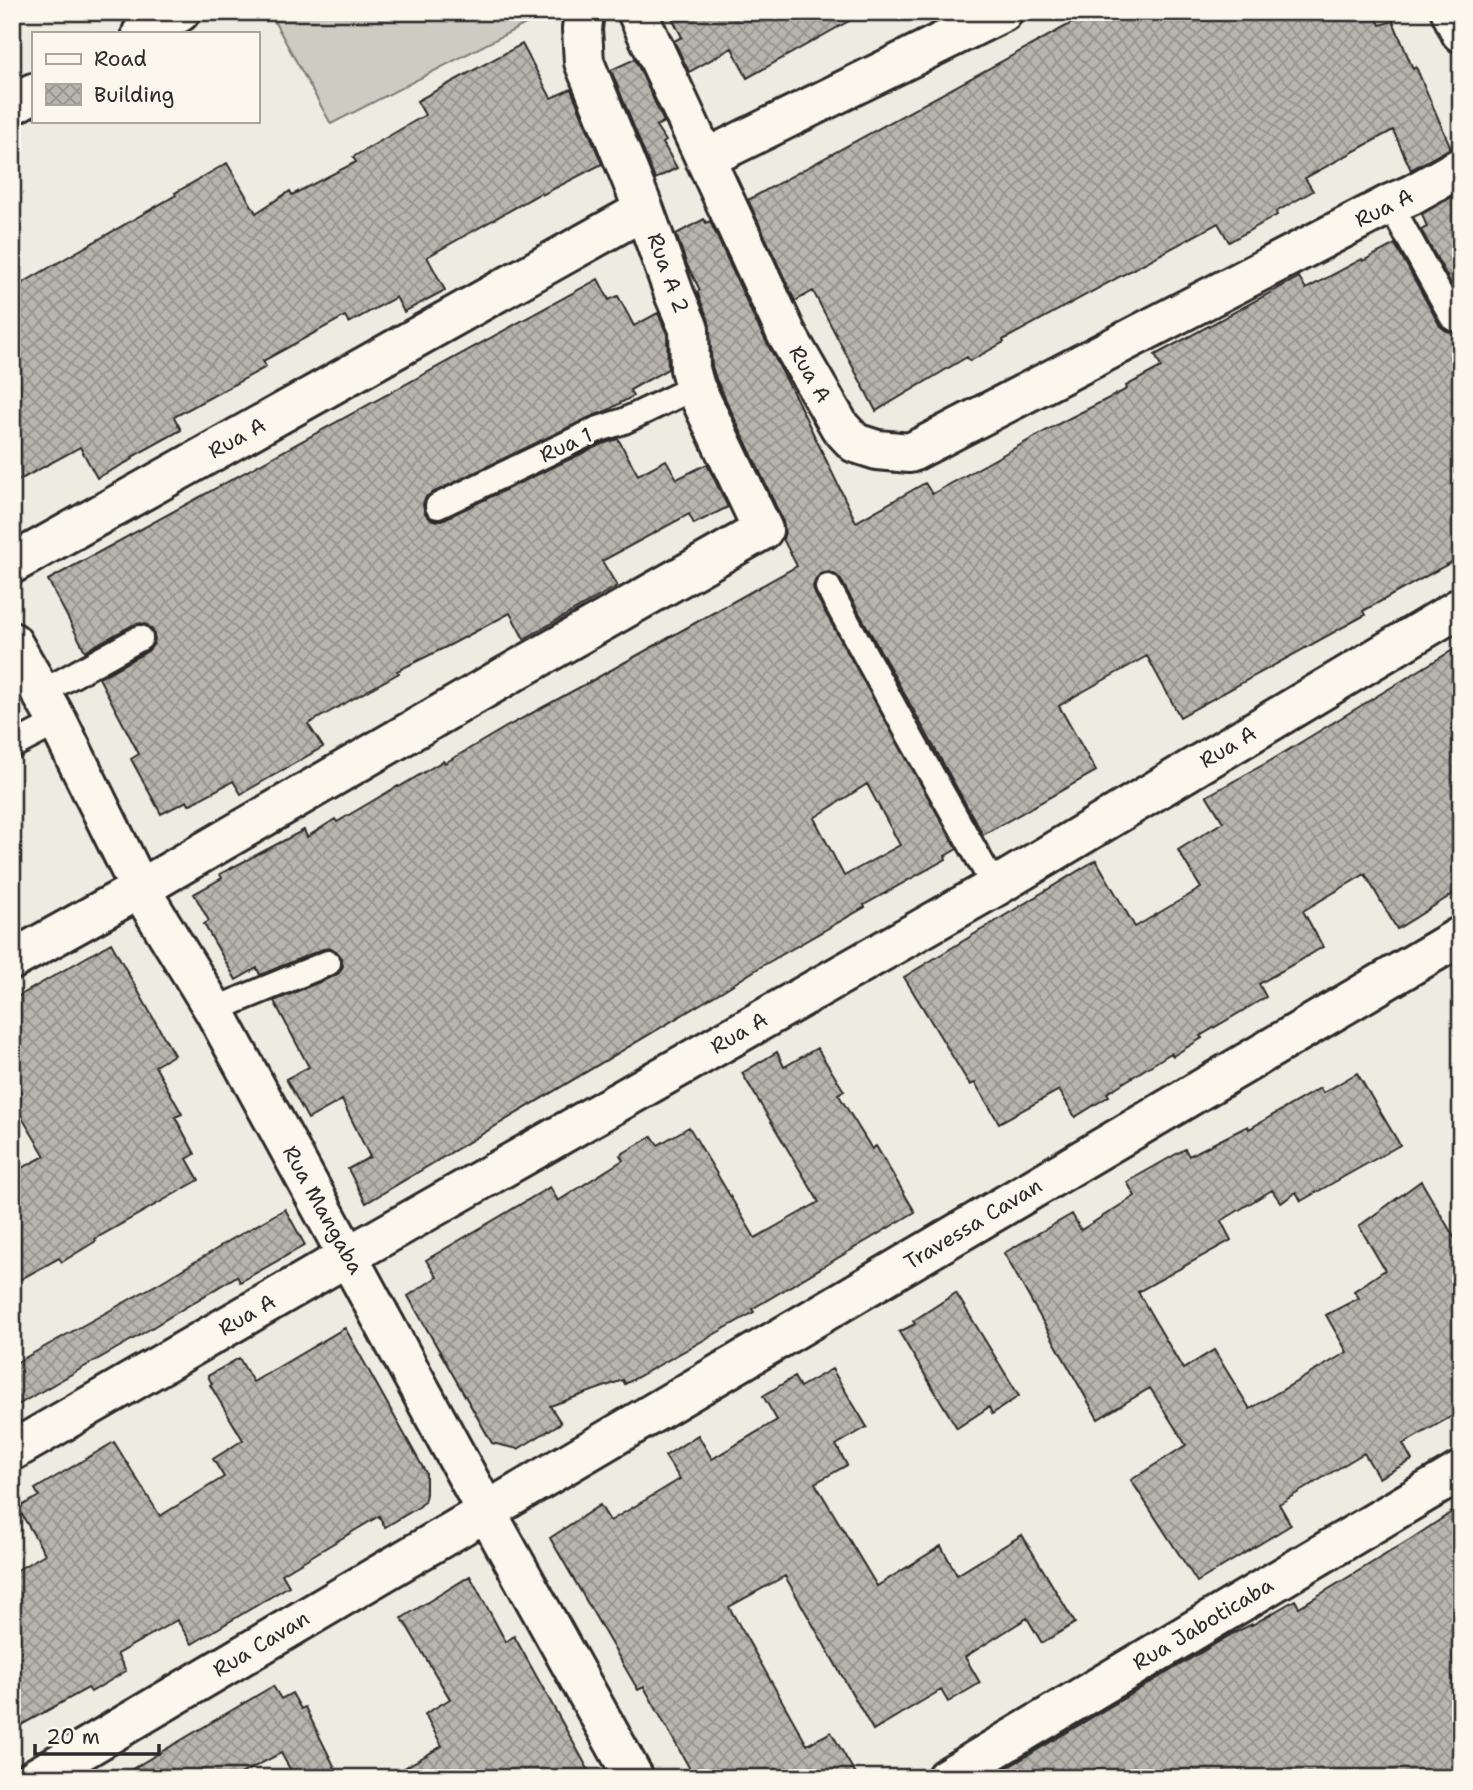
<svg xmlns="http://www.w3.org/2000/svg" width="1473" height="1790" font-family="'Shantell Sans',sans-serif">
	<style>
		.pitch { fill: #cecbc2; stroke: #7c7b76; stroke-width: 2 }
		.building { fill: url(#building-cross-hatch); stroke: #2b2b2b; stroke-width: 2; fill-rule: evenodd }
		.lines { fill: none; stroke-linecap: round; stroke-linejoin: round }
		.lane-casing { stroke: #2b2b2b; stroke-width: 30 }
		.street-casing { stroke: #2b2b2b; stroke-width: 44 }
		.secondary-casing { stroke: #2b2b2b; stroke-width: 44 }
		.lane { stroke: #fbf7ec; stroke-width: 24 }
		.street { stroke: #fbf7ec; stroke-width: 38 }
		.secondary { stroke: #fbf7ec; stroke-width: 38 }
		.labels { text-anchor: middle; stroke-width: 6; stroke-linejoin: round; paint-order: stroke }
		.street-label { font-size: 21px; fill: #2b2b2b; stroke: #fbf7ec }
	</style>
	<defs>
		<pattern id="building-cross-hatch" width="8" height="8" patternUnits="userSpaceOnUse" patternTransform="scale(1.75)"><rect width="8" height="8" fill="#b8b5ae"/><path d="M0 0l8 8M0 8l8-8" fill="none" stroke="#96938e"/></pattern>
	</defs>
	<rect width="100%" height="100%" fill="#eeebe0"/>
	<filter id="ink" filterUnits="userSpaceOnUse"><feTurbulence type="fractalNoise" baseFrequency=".0143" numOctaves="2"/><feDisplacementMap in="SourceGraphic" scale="14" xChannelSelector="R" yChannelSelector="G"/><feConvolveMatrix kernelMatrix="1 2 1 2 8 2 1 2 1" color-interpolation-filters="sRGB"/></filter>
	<g filter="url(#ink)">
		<!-- pitch -->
		<path class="pitch" d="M 269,12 L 549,12 L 331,124 Z"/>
		<!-- building -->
		<path class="building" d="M 669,12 L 865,12 L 747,78 L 732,48 L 689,72 L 674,41 L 682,37 Z
			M 1092,12 L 1374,12 L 1380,25 L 1393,21 L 1413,69 L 1416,67 L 1451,148 L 1411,170 L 1393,130 L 1305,178 L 1313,191 L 1276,212 L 1277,215 L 1229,242 L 1218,223 L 1003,340 L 1004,342 L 970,361 L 967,357 L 876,411 L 813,291 L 795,301 L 748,200 Z
			M 522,44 L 551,98 L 571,89 L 602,164 L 542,195 L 541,193 L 427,257 L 445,290 L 404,312 L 396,297 L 349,323 L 345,316 L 263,361 L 266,367 L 174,417 L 181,430 L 132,457 L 133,459 L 97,478 L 80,447 L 12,484 L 12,289 L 176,195 L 175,193 L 227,163 L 256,213 L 290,191 L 292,195 L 356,162 L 353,157 L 425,115 L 417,101 Z
			M 635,59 L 664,122 L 656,126 L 666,141 L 663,143 L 677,168 L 655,179 L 611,70 Z
			M 1461,192 L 1461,301 L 1421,230 L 1427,227 L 1422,214 Z
			M 704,219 L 706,223 L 710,221 L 756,322 L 797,400 L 856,522 L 925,483 L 932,494 L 1062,422 L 1127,389 L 1126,386 L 1161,367 L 1155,355 L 1299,277 L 1306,289 L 1362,259 L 1363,261 L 1395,244 L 1440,326 L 1445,330 L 1452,333 L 1461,331 L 1461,557 L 1363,611 L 1365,615 L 1180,717 L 1147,656 L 1077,695 L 1059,706 L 1096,771 L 983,835 L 841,580 L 836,575 L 829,572 L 820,574 L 816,579 L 813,586 L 815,594 L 957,849 L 945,856 L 946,859 L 864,905 L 865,907 L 762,966 L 724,990 L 366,1203 L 348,1169 L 370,1157 L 342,1100 L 308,1119 L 286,1079 L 309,1067 L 274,1001 L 334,976 L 339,973 L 343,966 L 341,957 L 336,951 L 331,948 L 323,949 L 260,975 L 257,968 L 236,980 L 204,924 L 209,921 L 194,894 L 222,878 L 220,874 L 304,830 L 307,837 L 335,819 L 337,822 L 398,786 L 399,787 L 443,761 L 445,763 L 506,727 L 595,679 L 797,566 L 783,539 L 785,531 L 783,521 L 716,379 L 712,366 L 709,321 L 697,292 L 700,290 L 687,265 L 676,234 ZM 867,784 L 900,845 L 844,876 L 814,818 Z
			M 598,279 L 609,300 L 618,296 L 634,326 L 658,313 L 667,334 L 668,369 L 630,390 L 633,396 L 606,411 L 590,417 L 432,493 L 426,497 L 423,504 L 425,513 L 430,519 L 436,521 L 444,519 L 602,444 L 618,439 L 638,475 L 666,460 L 677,479 L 707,464 L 728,507 L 694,524 L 689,514 L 602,561 L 617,586 L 524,639 L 510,613 L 452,644 L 397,671 L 399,673 L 308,724 L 323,747 L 241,794 L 233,781 L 189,805 L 187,801 L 161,814 L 131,759 L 139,754 L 99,678 L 148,651 L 153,645 L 155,639 L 153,631 L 147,625 L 141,623 L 133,625 L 85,651 L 48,580 Z
			M 1461,645 L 1461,889 L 1397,929 L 1365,874 L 1303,911 L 1323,947 L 1259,984 L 1266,997 L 1200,1036 L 1202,1038 L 1173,1056 L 1171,1053 L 1107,1093 L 1109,1096 L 1075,1117 L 1059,1090 L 999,1123 L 975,1083 L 970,1085 L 904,977 L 1096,860 L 1135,927 L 1201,888 L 1178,850 L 1223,822 L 1207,796 L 1270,761 Z
			M 111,943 L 174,1055 L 155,1066 L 182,1114 L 175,1117 L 195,1154 L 187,1159 L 199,1180 L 95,1239 L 96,1241 L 62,1262 L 59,1258 L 12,1284 L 12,1173 L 45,1156 L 12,1101 L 12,1000 Z
			M 817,1048 L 844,1091 L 838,1094 L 872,1149 L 876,1146 L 915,1212 L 752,1309 L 754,1312 L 625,1384 L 623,1380 L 550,1406 L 561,1423 L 518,1449 L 492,1443 L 408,1296 L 437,1277 L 426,1260 L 550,1187 L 558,1201 L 623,1160 L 620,1155 L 652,1136 L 658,1145 L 689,1127 L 755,1238 L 819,1202 L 742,1073 L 777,1052 L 784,1067 Z
			M 1357,1073 L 1400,1145 L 1301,1201 L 1296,1192 L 1281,1203 L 1272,1190 L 1221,1221 L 1231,1240 L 1138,1292 L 1183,1369 L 1214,1350 L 1250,1409 L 1347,1352 L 1326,1315 L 1359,1298 L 1354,1291 L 1385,1270 L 1359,1226 L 1421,1181 L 1461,1249 L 1461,1411 L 1403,1444 L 1412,1460 L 1379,1478 L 1364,1453 L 1279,1504 L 1291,1525 L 1197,1582 L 1131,1480 L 1186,1445 L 1150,1388 L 1098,1419 L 1004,1253 L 1072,1214 L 1081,1230 L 1135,1196 L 1127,1182 L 1185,1149 L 1189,1156 L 1248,1126 L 1249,1129 L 1320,1088 L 1323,1093 Z
			M 285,1209 L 305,1245 L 240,1282 L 237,1276 L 135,1338 L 12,1408 L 12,1365 L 161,1282 L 220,1247 L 220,1246 Z
			M 956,1293 L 1019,1396 L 992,1414 L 989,1407 L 957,1428 L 899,1332 L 915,1324 L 913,1321 Z
			M 345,1328 L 426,1473 L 426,1494 L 424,1502 L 419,1507 L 385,1527 L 379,1516 L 282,1574 L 289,1586 L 192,1644 L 177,1620 L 117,1654 L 126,1671 L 91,1692 L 88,1688 L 12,1730 L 12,1573 L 45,1554 L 18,1508 L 39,1496 L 35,1489 L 114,1442 L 160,1516 L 224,1477 L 213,1459 L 243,1440 L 210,1385 L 212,1384 L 208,1376 L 239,1358 L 253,1382 Z
			M 832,1369 L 867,1427 L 836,1445 L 847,1465 L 815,1483 L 877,1586 L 941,1546 L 957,1575 L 1022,1535 L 1075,1623 L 1042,1643 L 1027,1618 L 965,1657 L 980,1683 L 948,1702 L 941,1690 L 873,1730 L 785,1576 L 729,1607 L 807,1745 L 831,1732 L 858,1778 L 695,1778 L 644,1687 L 638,1690 L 550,1538 L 600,1505 L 610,1521 L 647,1499 L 680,1479 L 665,1456 L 698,1435 L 712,1459 L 777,1420 L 763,1396 L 794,1377 L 800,1387 Z
			M 1461,1506 L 1461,1778 L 990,1778 L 1232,1634 L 1252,1624 L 1252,1625 L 1295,1600 L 1299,1607 L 1411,1539 Z
			M 470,1576 L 506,1642 L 514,1636 L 593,1778 L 387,1778 L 442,1746 L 425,1714 L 450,1699 L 402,1618 Z
			M 273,1686 L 281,1699 L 292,1693 L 301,1709 L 305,1707 L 340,1778 L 295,1778 L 281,1753 L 233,1778 L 117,1778 Z"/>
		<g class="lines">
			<!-- lane casing -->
			<g class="lane-casing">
				<path id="lane" d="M 1390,204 L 1453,318
					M 438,506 L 596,430 L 624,421 L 695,387
					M 828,587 L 908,733 L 995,887
					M 41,693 L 140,638
					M 12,746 L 58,722
					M 214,1010 L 328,963"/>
			</g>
			<!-- street casing -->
			<g class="street-casing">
				<path id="street" d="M 637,12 L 787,335 L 840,427 L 855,443 L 877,450 L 910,453 L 1390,204 L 1411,195 L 1461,167
					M 142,33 L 180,12
					M 12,105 L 33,93
					M 705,159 L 1003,12
					M 12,564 L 644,210
					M 12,642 L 58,722 L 140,889 L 214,1010 L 486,1511 L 634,1778
					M 12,960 L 140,889 L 506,676 L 763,530 L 695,387 L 690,369 L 689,329 L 675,296 L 644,210 L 584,62 L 582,29 L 584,12
					M 12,1451 L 348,1256 L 995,887 L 1461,607
					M 35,1778 L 1461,936
					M 946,1778 L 1461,1471"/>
			</g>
			<!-- secondary casing -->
			<g class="secondary-casing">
				<path id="secondary" d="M 1451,12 L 1461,33"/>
			</g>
			<!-- lane -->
			<use href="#lane" class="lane"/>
			<!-- street -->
			<use href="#street" class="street"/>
			<!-- secondary -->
			<use href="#secondary" class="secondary"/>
		</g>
	</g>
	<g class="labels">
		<!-- street labels -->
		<g class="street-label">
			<text transform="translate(1384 208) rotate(-26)" y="7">Rua A</text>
			<text transform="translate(668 273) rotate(70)" y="7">Rua A 2</text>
			<text transform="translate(810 374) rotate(60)" y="7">Rua A</text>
			<text transform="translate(237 438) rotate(-29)" y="7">Rua A</text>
			<text transform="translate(566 445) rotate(-25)" y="7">Rua 1</text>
			<text transform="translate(1228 747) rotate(-31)" y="7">Rua A</text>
			<text transform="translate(739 1033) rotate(-30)" y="7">Rua A</text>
			<text transform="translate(323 1210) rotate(61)" y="7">Rua Mangaba</text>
			<text transform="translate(973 1224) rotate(-31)" y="7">Travessa Cavan</text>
			<text transform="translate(247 1315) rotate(-30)" y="7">Rua A</text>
			<text transform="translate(1203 1624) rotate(-31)" y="7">Rua Jaboticaba</text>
			<text transform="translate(261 1644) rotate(-31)" y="7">Rua Cavan</text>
		</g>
	</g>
	<!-- margin -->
	<rect width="1473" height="1790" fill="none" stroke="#fbf7ec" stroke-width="42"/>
	<rect x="21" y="21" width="1431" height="1748" fill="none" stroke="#2b2b2b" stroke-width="2.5" filter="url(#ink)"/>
	<!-- legend -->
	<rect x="32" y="32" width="228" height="91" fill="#fbf7ec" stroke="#a8a59f" stroke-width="2"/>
	<rect x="46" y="54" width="35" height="10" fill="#fbf7ec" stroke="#a8a59f" stroke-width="2"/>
	<text x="94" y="66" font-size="21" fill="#2b2b2b">Road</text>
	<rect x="46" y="84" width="35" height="21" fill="url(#building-cross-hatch)" stroke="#a8a59f" stroke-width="2"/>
	<text x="94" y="102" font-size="21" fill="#2b2b2b">Building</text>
	<!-- scale -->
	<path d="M35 1744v10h124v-10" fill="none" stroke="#2b2b2b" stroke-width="3.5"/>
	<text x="46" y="1744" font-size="21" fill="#2b2b2b" stroke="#fbf7ec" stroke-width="5" paint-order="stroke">20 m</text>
</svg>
